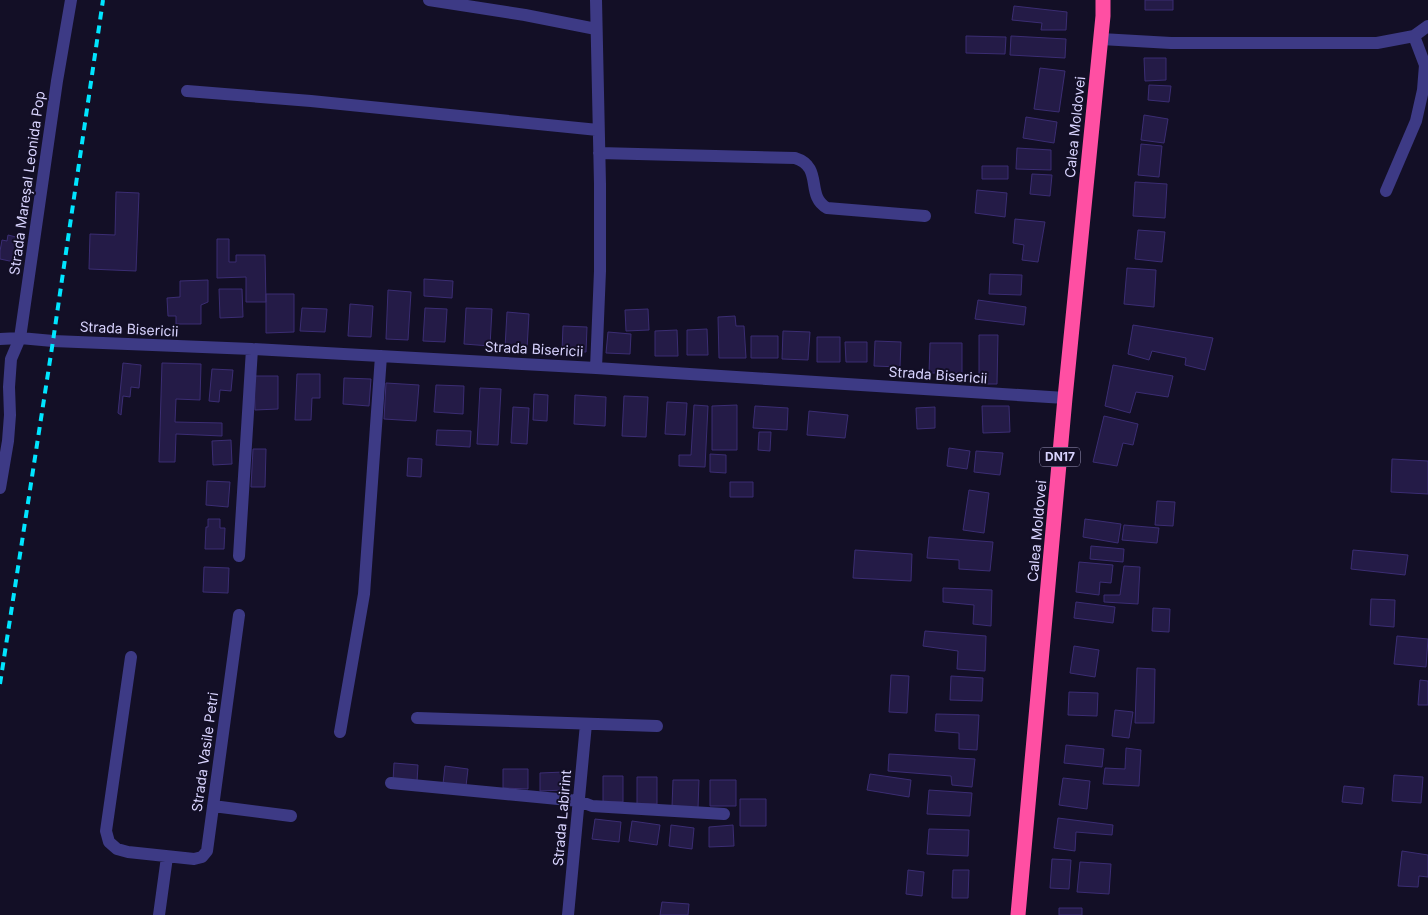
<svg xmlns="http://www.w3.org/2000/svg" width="1428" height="915" font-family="Inter,sans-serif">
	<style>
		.building { fill: #241b47; stroke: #3b2d73 }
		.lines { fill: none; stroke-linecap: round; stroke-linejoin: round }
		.minor { stroke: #3d3a85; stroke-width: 12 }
		.highway { stroke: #ff4fa3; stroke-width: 15 }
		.rail { stroke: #00e5ff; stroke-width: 4; stroke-dasharray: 8 6; stroke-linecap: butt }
		.labels { text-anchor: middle; stroke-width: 4; stroke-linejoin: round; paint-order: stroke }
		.shield { fill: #130f26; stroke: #9e99be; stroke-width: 1 }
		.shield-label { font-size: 12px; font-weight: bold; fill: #d9d4ff }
		.street-label { font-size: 14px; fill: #d9d4ff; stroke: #130f26 }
	</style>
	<rect width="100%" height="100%" fill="#130f26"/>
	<!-- building -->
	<path class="building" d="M 1145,0 L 1173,0 L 1173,10 L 1145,10 Z
		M 1014,6 L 1067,12 L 1066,30 L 1041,30 L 1042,23 L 1012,20 Z
		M 966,36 L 1006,37 L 1005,54 L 966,53 Z
		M 1011,36 L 1066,39 L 1065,58 L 1010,55 Z
		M 1144,58 L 1166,58 L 1166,80 L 1145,81 Z
		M 1040,68 L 1065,71 L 1059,112 L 1034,109 Z
		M 1149,85 L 1171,86 L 1169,102 L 1148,100 Z
		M 1144,115 L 1168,119 L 1164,143 L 1141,140 Z
		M 1026,117 L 1057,122 L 1054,143 L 1023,138 Z
		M 1141,144 L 1162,146 L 1159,177 L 1138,175 Z
		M 1017,148 L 1051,150 L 1051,170 L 1016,169 Z
		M 982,166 L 1008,166 L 1008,179 L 982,179 Z
		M 1032,174 L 1052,175 L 1050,196 L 1030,194 Z
		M 1135,182 L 1167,184 L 1165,218 L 1133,216 Z
		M 977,190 L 1007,193 L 1005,217 L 975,213 Z
		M 116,192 L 139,193 L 136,271 L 89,269 L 90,234 L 115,235 Z
		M 1015,219 L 1045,222 L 1038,262 L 1022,260 L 1024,245 L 1013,243 Z
		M 1138,230 L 1165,232 L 1162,262 L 1135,259 Z
		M 8,235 L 24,239 L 19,263 L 0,259 L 0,251 L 2,240 L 7,241 Z
		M 217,239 L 229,239 L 229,262 L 236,262 L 236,255 L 265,255 L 266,302 L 246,302 L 246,277 L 217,278 Z
		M 1127,268 L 1156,270 L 1154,307 L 1124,304 Z
		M 990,274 L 1022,275 L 1021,295 L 989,294 Z
		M 424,279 L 453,281 L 452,298 L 424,296 Z
		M 208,280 L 208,302 L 201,305 L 201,324 L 176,324 L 176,316 L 168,316 L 167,298 L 180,297 L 180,281 Z
		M 219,289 L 242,289 L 243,317 L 220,318 Z
		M 388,290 L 411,292 L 408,340 L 386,339 Z
		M 266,294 L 294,294 L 294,332 L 266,333 Z
		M 978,300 L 1026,307 L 1024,325 L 975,319 Z
		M 350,304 L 373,306 L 371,337 L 348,336 Z
		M 302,308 L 327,309 L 325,332 L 300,331 Z
		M 425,308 L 447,309 L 445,342 L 423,341 Z
		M 466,308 L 492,309 L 490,346 L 464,344 Z
		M 648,309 L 649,330 L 626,331 L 625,310 Z
		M 507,312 L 529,314 L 527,349 L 505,348 Z
		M 735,316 L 736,326 L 744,326 L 746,358 L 719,358 L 718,317 Z
		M 1133,325 L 1213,338 L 1205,370 L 1185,365 L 1186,358 L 1152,351 L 1149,360 L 1128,354 Z
		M 563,326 L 587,327 L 586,352 L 562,351 Z
		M 707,329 L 708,355 L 687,355 L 687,330 Z
		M 677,330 L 678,356 L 655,356 L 655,331 Z
		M 783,331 L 810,332 L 808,360 L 782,359 Z
		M 608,332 L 631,334 L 630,354 L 606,353 Z
		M 979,335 L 998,335 L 997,384 L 979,384 Z
		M 751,336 L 778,336 L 778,358 L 751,358 Z
		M 817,337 L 840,337 L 840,362 L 817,362 Z
		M 875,341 L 901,342 L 900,367 L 874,366 Z
		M 845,342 L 867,342 L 867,362 L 846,362 Z
		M 930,343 L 962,343 L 962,373 L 929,373 Z
		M 123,363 L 141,365 L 139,388 L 131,387 L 130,397 L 123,396 L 121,415 L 118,413 Z
		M 162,363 L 201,364 L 200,400 L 176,399 L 175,422 L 222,423 L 222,436 L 176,434 L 175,462 L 159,462 Z
		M 1113,365 L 1173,376 L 1168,397 L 1136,392 L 1130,413 L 1105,406 Z
		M 212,369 L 233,370 L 231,391 L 220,390 L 219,402 L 209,401 Z
		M 297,374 L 320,374 L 320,398 L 312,398 L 311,420 L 295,420 Z
		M 254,376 L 278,376 L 278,409 L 255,410 Z
		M 344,378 L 371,379 L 369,406 L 343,404 Z
		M 386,383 L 419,385 L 416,421 L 384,419 Z
		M 436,385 L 464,386 L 463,414 L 434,412 Z
		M 480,388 L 501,389 L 498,445 L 477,444 Z
		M 534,394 L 548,395 L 547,421 L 533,420 Z
		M 575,395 L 606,397 L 605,426 L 574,424 Z
		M 624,396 L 648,397 L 646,437 L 622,436 Z
		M 667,402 L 687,403 L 685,435 L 665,434 Z
		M 694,405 L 708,406 L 705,467 L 679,466 L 679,455 L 691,455 Z
		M 737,405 L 737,450 L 712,450 L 712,406 Z
		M 755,406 L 788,408 L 787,430 L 753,428 Z
		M 982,406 L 1009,406 L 1010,432 L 983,433 Z
		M 513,407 L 529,408 L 527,444 L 511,443 Z
		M 935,407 L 935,428 L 917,429 L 916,408 Z
		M 809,411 L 848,415 L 845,438 L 807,435 Z
		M 1104,416 L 1138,424 L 1133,445 L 1123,443 L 1117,466 L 1093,462 Z
		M 437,430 L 471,431 L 470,447 L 436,445 Z
		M 759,432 L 771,432 L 770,451 L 758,450 Z
		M 231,440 L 232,464 L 213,465 L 212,441 Z
		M 949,448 L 970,451 L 967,469 L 947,466 Z
		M 253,449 L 266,449 L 265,487 L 251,487 Z
		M 976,451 L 1003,453 L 1000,475 L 974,472 Z
		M 710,454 L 726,455 L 726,473 L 710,472 Z
		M 408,458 L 422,459 L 421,477 L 407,476 Z
		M 1392,459 L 1428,461 L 1428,494 L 1391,492 Z
		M 207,481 L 230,482 L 228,507 L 206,505 Z
		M 730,482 L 753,482 L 753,497 L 730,497 Z
		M 969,490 L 989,493 L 984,533 L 963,530 Z
		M 1157,501 L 1175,502 L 1173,526 L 1155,525 Z
		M 208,519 L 220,519 L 220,528 L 225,528 L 224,549 L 205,549 L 206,527 L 208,527 Z
		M 1085,519 L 1121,524 L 1118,543 L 1083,537 Z
		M 1124,525 L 1159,528 L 1157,543 L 1122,540 Z
		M 929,537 L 993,542 L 990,571 L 959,569 L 959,560 L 927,558 Z
		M 1091,546 L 1124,549 L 1123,562 L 1090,559 Z
		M 855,550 L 912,554 L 911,581 L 853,578 Z
		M 1353,550 L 1408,555 L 1405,575 L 1351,569 Z
		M 1079,562 L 1113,565 L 1111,583 L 1100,582 L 1099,595 L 1076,592 Z
		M 1124,566 L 1140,567 L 1138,604 L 1104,602 L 1104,595 L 1120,595 Z
		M 204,567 L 229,568 L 228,593 L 203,592 Z
		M 943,588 L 992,590 L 991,626 L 973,624 L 974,605 L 943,602 Z
		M 1371,599 L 1395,600 L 1394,627 L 1370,625 Z
		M 1076,602 L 1115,607 L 1113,623 L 1074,618 Z
		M 1153,608 L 1170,609 L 1169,632 L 1152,631 Z
		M 925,631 L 986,636 L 985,671 L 957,669 L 958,651 L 923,646 Z
		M 1397,636 L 1428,639 L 1426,667 L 1394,664 Z
		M 1074,646 L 1099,650 L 1095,677 L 1070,673 Z
		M 1137,668 L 1155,669 L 1154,723 L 1135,723 Z
		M 891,675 L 909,676 L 907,713 L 889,712 Z
		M 951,676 L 983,678 L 982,701 L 950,700 Z
		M 1420,680 L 1428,681 L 1428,705 L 1418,705 Z
		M 1069,692 L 1098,693 L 1097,716 L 1068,715 Z
		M 1115,710 L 1133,712 L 1129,738 L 1112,736 Z
		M 936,714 L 979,715 L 977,750 L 959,749 L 959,733 L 935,731 Z
		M 1066,745 L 1104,749 L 1102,767 L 1064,763 Z
		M 1126,748 L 1141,750 L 1139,786 L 1103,784 L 1105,768 L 1125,769 Z
		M 889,754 L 975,759 L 972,787 L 952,785 L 951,776 L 888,771 Z
		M 394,763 L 418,765 L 417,782 L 393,781 Z
		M 445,766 L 468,769 L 466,786 L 443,784 Z
		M 503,769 L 528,769 L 528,789 L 503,788 Z
		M 564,772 L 565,790 L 540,791 L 540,773 Z
		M 870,774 L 911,780 L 909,797 L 867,790 Z
		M 1394,775 L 1423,777 L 1421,803 L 1392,801 Z
		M 603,776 L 623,776 L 623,802 L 603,802 Z
		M 637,777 L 657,777 L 657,804 L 637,804 Z
		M 1063,778 L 1090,781 L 1087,809 L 1059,805 Z
		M 673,780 L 699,780 L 698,808 L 672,807 Z
		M 710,780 L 736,780 L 736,806 L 710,806 Z
		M 1344,786 L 1364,788 L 1362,804 L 1342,802 Z
		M 929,790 L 972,793 L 970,816 L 927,814 Z
		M 740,799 L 766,799 L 766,826 L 740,826 Z
		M 1058,818 L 1113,825 L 1112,835 L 1076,832 L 1075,851 L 1054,848 Z
		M 595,819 L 621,822 L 619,842 L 592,839 Z
		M 632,821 L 660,825 L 657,845 L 629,841 Z
		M 671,825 L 694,828 L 692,849 L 669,846 Z
		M 733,825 L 734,846 L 709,847 L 709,827 Z
		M 929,829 L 969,830 L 968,856 L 927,854 Z
		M 1402,851 L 1428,855 L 1428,877 L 1419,876 L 1418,887 L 1398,886 Z
		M 1052,859 L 1071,860 L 1069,889 L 1050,888 Z
		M 1080,862 L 1111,864 L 1109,894 L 1077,892 Z
		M 908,870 L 924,872 L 922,896 L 906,894 Z
		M 953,870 L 969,870 L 968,898 L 952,898 Z
		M 662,902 L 689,904 L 688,915 L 660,915 Z
		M 1059,908 L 1082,908 L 1082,915 L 1059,915 Z"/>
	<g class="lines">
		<!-- minor -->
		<path class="minor" d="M 429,0 L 525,15 L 596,29
			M 596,0 L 600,184 L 600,271 L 596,368
			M 1101,39 L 1171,43 L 1377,43 L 1414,36 L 1428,26
			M 187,91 L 311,101 L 598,130
			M 599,153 L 795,158 C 824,167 805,196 827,208 L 925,216
			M 1386,191 L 1416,121 L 1423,90 L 1425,65 L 1414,36
			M 0,339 L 20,338 L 53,341 L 252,349 L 596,368 L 1065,398
			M 0,488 L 8,441 L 10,415 L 9,387 L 11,359 L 20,338 L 57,81 L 71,0
			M 239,556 L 252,349
			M 131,657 L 106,831 L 109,842 L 117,849 L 128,852 L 194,859 L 202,857 L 207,851 L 239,615
			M 417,718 L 657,726
			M 340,732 L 364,594 L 381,356
			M 391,783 L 579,801 L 592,806 L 724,814
			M 213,806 L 291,816
			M 159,915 L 167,857
			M 568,915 L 586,724"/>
		<!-- highway -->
		<path class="highway" d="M 1018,915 L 1065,398 L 1103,16 L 1103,0"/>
		<!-- rail -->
		<path class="rail" d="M 0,684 L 53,341 L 103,0"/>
	</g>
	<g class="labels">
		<!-- shield labels -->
		<rect class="shield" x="1040" y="447.5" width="40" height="19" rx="4"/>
		<g class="shield-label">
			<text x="1060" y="461">DN17</text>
		</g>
		<!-- street labels -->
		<g class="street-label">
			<text transform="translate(1075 127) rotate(-84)" y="5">Calea Moldovei</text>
			<text transform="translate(27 183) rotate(-82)" y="5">Strada Mareșal Leonida Pop</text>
			<text transform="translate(129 329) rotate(3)" y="5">Strada Bisericii</text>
			<text transform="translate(534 349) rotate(3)" y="5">Strada Bisericii</text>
			<text transform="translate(938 375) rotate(4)" y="5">Strada Bisericii</text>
			<text transform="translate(1037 531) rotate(-85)" y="5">Calea Moldovei</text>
			<text transform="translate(205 752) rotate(-82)" y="5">Strada Vasile Petri</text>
			<text transform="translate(562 818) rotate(-85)" y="5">Strada Labirint</text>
		</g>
	</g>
</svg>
